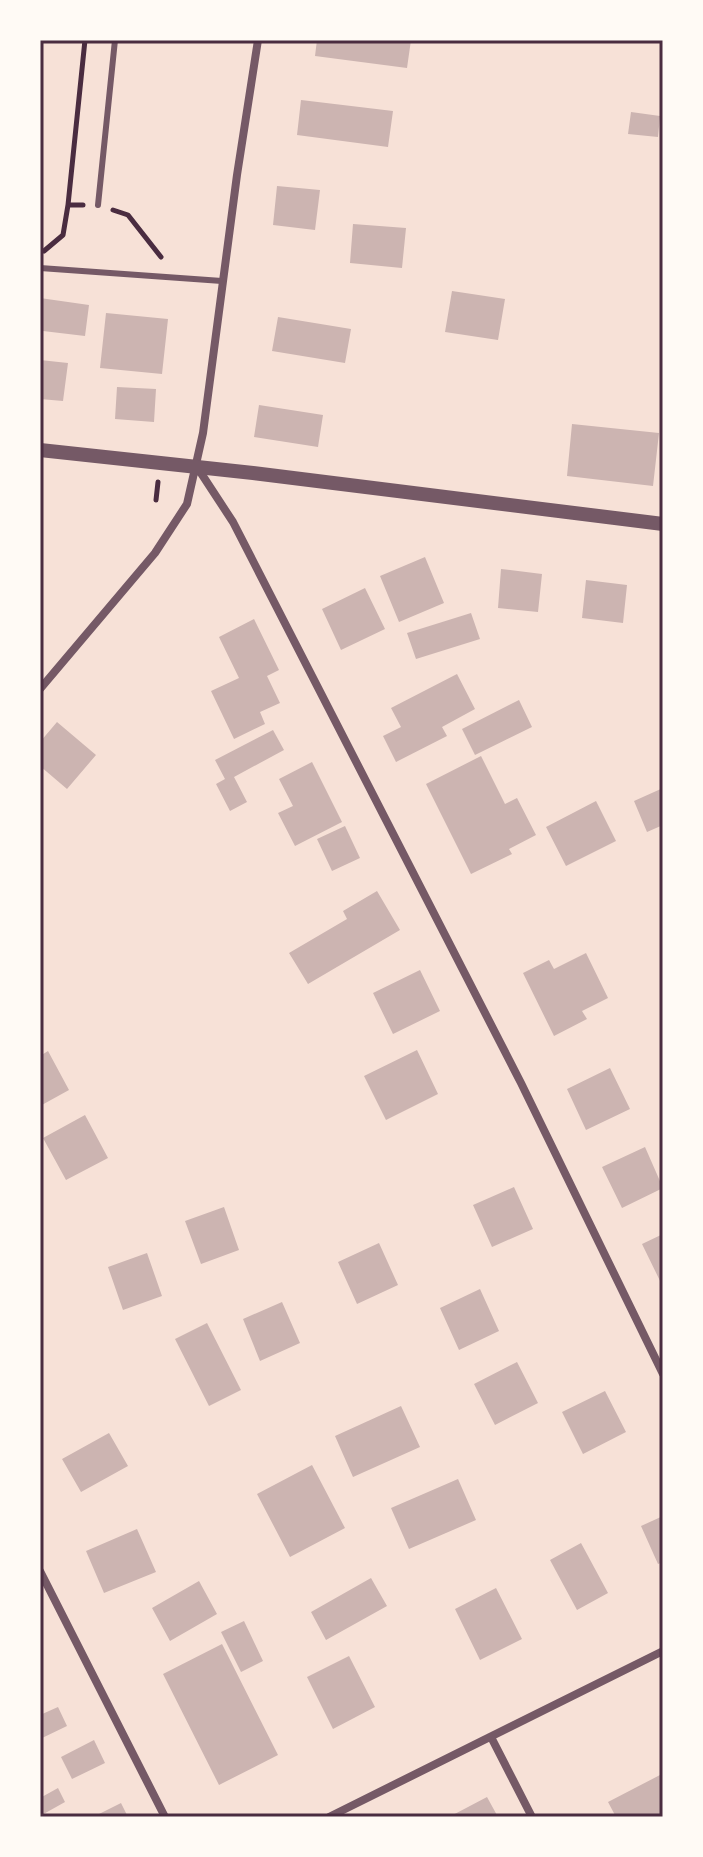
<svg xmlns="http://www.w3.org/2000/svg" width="703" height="1857" font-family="Inter,sans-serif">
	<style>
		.building { fill: #ccb4b1 }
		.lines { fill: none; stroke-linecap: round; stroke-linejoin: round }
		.path { stroke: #4a2c40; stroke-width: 5 }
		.service { stroke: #755966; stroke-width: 6 }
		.minor { stroke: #755966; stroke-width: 8 }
		.tertiary { stroke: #755966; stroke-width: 14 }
		.neatline { fill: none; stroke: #4a2c40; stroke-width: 3 }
	</style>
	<rect width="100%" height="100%" fill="#f7e1d7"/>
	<!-- building -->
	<path class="building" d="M 317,40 L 411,40 L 407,68 L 315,56 Z
		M 301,100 L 393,111 L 388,147 L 297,135 Z
		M 631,112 L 660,116 L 658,137 L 628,134 Z
		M 277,186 L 320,190 L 315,230 L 273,225 Z
		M 353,224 L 406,228 L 402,268 L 350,263 Z
		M 452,291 L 505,299 L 498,340 L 445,332 Z
		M 40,298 L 89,305 L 85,336 L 43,331 L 40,340 Z
		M 106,313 L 168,319 L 162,374 L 100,368 Z
		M 278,317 L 351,329 L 345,363 L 272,351 Z
		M 40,360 L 68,363 L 63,401 L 40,399 Z
		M 117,387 L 156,389 L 154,422 L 115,419 Z
		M 259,405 L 323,415 L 318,447 L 254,437 Z
		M 572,424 L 659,433 L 653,486 L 567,476 Z
		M 425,557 L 444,603 L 399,622 L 380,576 Z
		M 501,569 L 542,574 L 538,612 L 498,608 Z
		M 586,580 L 627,585 L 623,623 L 582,618 Z
		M 365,588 L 385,629 L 341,650 L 322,609 Z
		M 471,613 L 480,639 L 416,659 L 407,633 Z
		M 254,619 L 279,670 L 267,676 L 280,703 L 260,712 L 265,724 L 234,739 L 211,691 L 239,678 L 219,637 Z
		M 457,674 L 475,709 L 442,727 L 447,736 L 396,762 L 383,736 L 401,727 L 391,708 Z
		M 519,700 L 532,727 L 475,755 L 462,729 Z
		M 57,722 L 96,755 L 67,789 L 40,766 L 40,742 Z
		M 273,730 L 284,750 L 234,777 L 247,802 L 230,811 L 216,784 L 225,779 L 215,760 Z
		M 481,756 L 505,804 L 517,798 L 536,835 L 509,849 L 512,854 L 471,874 L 426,784 Z
		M 312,762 L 342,822 L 295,846 L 278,813 L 293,806 L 279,779 Z
		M 663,788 L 663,825 L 647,832 L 634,801 Z
		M 596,801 L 616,841 L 566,866 L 546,827 Z
		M 345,826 L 360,858 L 332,871 L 317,839 Z
		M 377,891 L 400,930 L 308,984 L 289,953 L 347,919 L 343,911 Z
		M 586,953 L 608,998 L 582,1011 L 587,1019 L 554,1036 L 523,973 L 549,960 L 554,969 Z
		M 420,970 L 440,1011 L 393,1034 L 373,993 Z
		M 417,1050 L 438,1094 L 386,1120 L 364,1076 Z
		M 48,1051 L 69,1090 L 40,1106 L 40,1056 Z
		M 610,1068 L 630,1109 L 586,1130 L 567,1089 Z
		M 85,1115 L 108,1158 L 66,1180 L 43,1138 Z
		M 645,1147 L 663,1188 L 622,1208 L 602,1167 Z
		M 514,1187 L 533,1229 L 492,1247 L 473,1205 Z
		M 224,1207 L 239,1250 L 201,1264 L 185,1221 Z
		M 663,1234 L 663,1287 L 642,1244 Z
		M 379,1243 L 398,1285 L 357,1304 L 338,1262 Z
		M 147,1253 L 162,1296 L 123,1310 L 108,1267 Z
		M 480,1289 L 499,1331 L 459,1350 L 440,1308 Z
		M 282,1302 L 300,1343 L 260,1361 L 243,1319 Z
		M 207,1323 L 241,1390 L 209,1406 L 175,1339 Z
		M 517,1362 L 538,1403 L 495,1425 L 474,1384 Z
		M 605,1391 L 626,1432 L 583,1454 L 562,1412 Z
		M 401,1406 L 420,1447 L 353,1477 L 335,1436 Z
		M 109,1433 L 128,1466 L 81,1492 L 62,1459 Z
		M 312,1465 L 345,1528 L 290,1557 L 257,1494 Z
		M 458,1479 L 476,1520 L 409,1549 L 391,1508 Z
		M 663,1516 L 663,1562 L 658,1564 L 641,1526 Z
		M 137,1529 L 156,1572 L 104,1593 L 86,1551 Z
		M 581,1543 L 608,1593 L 577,1610 L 550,1560 Z
		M 371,1578 L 387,1606 L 326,1640 L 311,1612 Z
		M 199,1581 L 217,1614 L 170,1641 L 152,1608 Z
		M 496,1588 L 522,1639 L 480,1660 L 455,1609 Z
		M 244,1621 L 263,1661 L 241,1672 L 221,1632 Z
		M 222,1644 L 278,1755 L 219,1785 L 163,1674 Z
		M 349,1656 L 375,1707 L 333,1729 L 307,1677 Z
		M 58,1707 L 67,1726 L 40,1739 L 40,1715 Z
		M 94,1740 L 105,1763 L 72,1779 L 61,1757 Z
		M 660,1775 L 663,1782 L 663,1817 L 616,1817 L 608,1802 Z
		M 58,1788 L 65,1802 L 40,1816 L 40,1798 Z
		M 487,1797 L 498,1817 L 449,1817 Z
		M 121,1803 L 128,1817 L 93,1817 Z"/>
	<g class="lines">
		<!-- path -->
		<path class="path" d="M 68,205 L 85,40
			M 113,210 L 128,215 L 161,257
			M 44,251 L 63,235 L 68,205 L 83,205
			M 156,500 L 158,482"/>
		<!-- service -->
		<path class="service" d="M 98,205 L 115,40
			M 40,268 L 222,281"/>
		<!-- minor -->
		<path class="minor" d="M 197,467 L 233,522 L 521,1083 L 663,1374
			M 40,689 L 155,553 L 187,504 L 203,433 L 237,175 L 258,40
			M 40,1571 L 165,1817
			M 491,1737 L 532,1817
			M 329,1817 L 663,1651"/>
		<!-- tertiary -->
		<path class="tertiary" d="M 40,450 L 253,473 L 663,524"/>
	</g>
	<!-- border -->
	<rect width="703" height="1857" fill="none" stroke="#fffaf5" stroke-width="84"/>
	<rect x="42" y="42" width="619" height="1773" class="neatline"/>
</svg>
